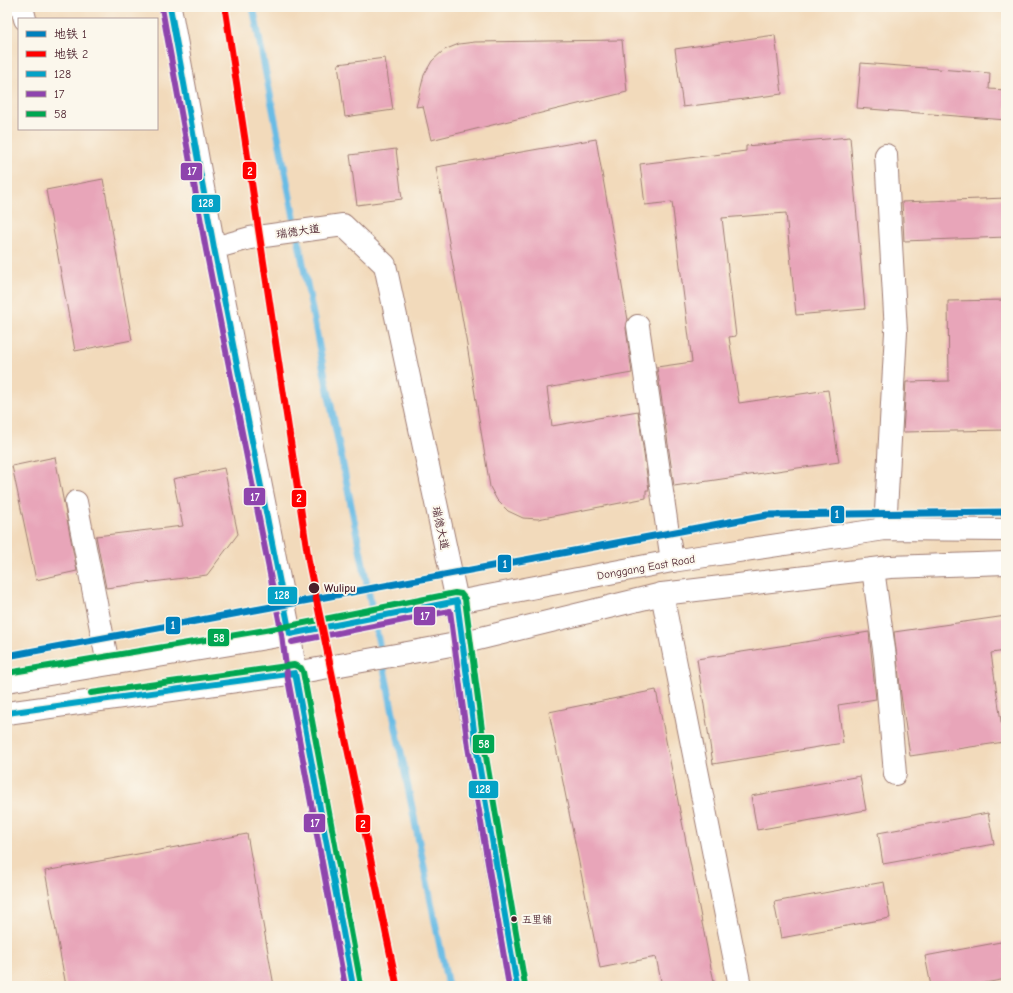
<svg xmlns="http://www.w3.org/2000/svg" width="1013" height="993" font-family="'Comic Neue','LXGW WenKai TC',sans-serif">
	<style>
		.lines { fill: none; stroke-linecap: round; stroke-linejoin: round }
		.stream { stroke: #69bce5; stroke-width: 7 }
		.building { fill: #e8a5b9 }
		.minor-casing { stroke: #9e7c73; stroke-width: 24 }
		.major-casing { stroke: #9e7c73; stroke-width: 24 }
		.minor { stroke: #fff; stroke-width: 22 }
		.major { stroke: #fff; stroke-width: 22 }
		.major-bridge-casing { stroke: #9e7c73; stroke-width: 24; stroke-linecap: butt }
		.major-bridge { stroke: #fff; stroke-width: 22 }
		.bus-1-casing { stroke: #fbf7ec; stroke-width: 9 }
		.bus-2-casing { stroke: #fbf7ec; stroke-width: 9 }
		.bus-3-casing { stroke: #fbf7ec; stroke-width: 9 }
		.bus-1 { stroke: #04a2c6; stroke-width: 6 }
		.bus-2 { stroke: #8e44ad; stroke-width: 6 }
		.bus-3 { stroke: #00a651; stroke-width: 6 }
		.metro-1-casing { stroke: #fbf7ec; stroke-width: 10 }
		.metro-2-casing { stroke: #fbf7ec; stroke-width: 10 }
		.metro-1 { stroke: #0080bc; stroke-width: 7 }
		.metro-2 { stroke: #f00; stroke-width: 7 }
		.stop-dot { fill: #4a1f2b; stroke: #fbf7ec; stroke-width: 1.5 }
		.labels { text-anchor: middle; stroke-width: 4; stroke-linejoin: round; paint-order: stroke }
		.bus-label { font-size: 10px; fill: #4a1f2b; stroke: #fbf7ec; text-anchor: start }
		.street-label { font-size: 11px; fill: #4a1f2b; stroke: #fbf7ec }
		.stop-label { font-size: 11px; font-weight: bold; fill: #4a1f2b; stroke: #fbf7ec; text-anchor: start }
		.line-badge { stroke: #fbf7ec; stroke-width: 1.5 }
		.badge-label { font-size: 11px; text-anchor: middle; font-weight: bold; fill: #fff }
	</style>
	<rect width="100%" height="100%" fill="#fbf7ec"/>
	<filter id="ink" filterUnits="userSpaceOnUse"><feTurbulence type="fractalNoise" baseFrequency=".025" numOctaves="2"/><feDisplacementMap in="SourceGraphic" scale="8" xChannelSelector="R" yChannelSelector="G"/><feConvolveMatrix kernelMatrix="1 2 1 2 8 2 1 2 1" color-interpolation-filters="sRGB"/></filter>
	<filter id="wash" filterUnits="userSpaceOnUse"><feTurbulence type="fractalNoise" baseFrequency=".012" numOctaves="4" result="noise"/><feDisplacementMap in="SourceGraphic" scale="16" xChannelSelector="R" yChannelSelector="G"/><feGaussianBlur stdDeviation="0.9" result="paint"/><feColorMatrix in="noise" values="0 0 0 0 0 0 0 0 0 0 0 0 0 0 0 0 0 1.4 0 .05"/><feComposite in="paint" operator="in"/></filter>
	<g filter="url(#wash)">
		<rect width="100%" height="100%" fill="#f2dabb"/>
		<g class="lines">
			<!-- stream -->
			<path class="stream" d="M 253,7 L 323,366 L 448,986"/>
		</g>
		<g id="blocks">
			<!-- building -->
			<path class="building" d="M 775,35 L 782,94 L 683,107 L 675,49 Z
				M 622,40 L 627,92 L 431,140 L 423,106 L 416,107 L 424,75 L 432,61 L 444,50 L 459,44 L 475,42 Z
				M 385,58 L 393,110 L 345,117 L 338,64 Z
				M 861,63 L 990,73 L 989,89 L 1006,90 L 1006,120 L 857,108 Z
				M 850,137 L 865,309 L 796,315 L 786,213 L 722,218 L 736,336 L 729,337 L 739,403 L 828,390 L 839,462 L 674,486 L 657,367 L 692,362 L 672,202 L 645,205 L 640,164 L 746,151 L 746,146 Z
				M 596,139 L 628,320 L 626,328 L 632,373 L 547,388 L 552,426 L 638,411 L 649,490 L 646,490 L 646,498 L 538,519 L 523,518 L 508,511 L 497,500 L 490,487 L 467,345 L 436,167 Z
				M 396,149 L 402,199 L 357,205 L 350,155 Z
				M 103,179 L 132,340 L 75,351 L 46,190 Z
				M 1006,198 L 1006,237 L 904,241 L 902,202 Z
				M 1006,300 L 1006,430 L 903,432 L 906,382 L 949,381 L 948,301 Z
				M 55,457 L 77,571 L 36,580 L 12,466 Z
				M 224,468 L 238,534 L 207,575 L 106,588 L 96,536 L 183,526 L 173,479 Z
				M 1006,616 L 1006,651 L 991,653 L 1004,742 L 910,756 L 901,695 L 894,632 Z
				M 869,632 L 876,699 L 838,705 L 843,743 L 713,764 L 697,659 Z
				M 656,690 L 710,963 L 715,986 L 662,986 L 656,957 L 600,968 L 549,712 Z
				M 860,776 L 866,810 L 757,830 L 751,796 Z
				M 988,813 L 994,844 L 883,864 L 878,833 Z
				M 247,834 L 274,986 L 66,986 L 45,871 Z
				M 884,882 L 890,918 L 781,938 L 774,902 Z
				M 1006,941 L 1006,979 L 969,986 L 931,986 L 925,956 Z"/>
		</g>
	</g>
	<g filter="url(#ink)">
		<use href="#blocks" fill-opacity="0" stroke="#9e7c73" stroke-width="1"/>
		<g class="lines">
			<!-- minor casing -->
			<g class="minor-casing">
				<path id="minor" d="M 22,7 L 25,19
					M 170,7 L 214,248 L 290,634 L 295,673 L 353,986
					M 214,248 L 250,238 L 343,225 L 385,265 L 457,601 C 470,730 495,858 517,986
					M 638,326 L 672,561
					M 76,502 L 108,664
					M 885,529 L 896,332 L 886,155
					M 873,569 L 885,657 L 895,774
					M 662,594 L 740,986"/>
			</g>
			<!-- major casing -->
			<g class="major-casing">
				<path id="major" d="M 424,650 L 461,643 L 662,594 L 890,567 L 1006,563
					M 7,681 L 290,634 L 672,561 L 885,529 L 1006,530
					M 7,713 L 295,673 L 340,665"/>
			</g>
			<!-- minor -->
			<use href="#minor" class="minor"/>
			<!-- major -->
			<use href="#major" class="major"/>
			<!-- major-bridge casing -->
			<g class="major-bridge-casing">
				<path id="major-bridge" d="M 340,665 L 424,650"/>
			</g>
			<!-- major-bridge -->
			<use href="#major-bridge" class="major-bridge"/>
			<!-- bus-1 casing -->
			<g class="bus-1-casing">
				<path id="bus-1" d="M 170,7 L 214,248 L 290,634 L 457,601 L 476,746 L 517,986
					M 7,713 L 295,673 L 353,986"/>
			</g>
			<!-- bus-2 casing -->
			<g class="bus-2-casing">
				<path id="bus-2" d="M 162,8 L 206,250 L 282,635 L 287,674 L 345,986
					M 292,642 L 450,611 L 468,747 L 509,986"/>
			</g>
			<!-- bus-3 casing -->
			<g class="bus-3-casing">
				<path id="bus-3" d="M 7,673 L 289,626 L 455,593 L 461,594 L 465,599 L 484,745 L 525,985
					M 91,693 L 294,665 L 301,668 L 303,672 L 361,985"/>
			</g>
			<!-- bus-1 -->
			<use href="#bus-1" class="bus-1"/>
			<!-- bus-2 -->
			<use href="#bus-2" class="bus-2"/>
			<!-- bus-3 -->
			<use href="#bus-3" class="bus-3"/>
			<!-- metro-1 casing -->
			<g class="metro-1-casing">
				<path id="metro-1" d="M 7,656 L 767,515 L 1006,512"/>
			</g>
			<!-- metro-2 casing -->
			<g class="metro-2-casing">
				<path id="metro-2" d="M 225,7 L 309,564 L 397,986"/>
			</g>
			<!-- metro-1 -->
			<use href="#metro-1" class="metro-1"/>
			<!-- metro-2 -->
			<use href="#metro-2" class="metro-2"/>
		</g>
	</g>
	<!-- markers -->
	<g class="stop-dot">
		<circle cx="314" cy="588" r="6"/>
		<circle cx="514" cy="919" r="3.5"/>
	</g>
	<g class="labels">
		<!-- bus labels -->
		<g class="bus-label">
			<text x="522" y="923">五里铺</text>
		</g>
		<!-- street labels -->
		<g class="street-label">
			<text transform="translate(298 231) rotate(-8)" y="4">瑞德大道</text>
			<text transform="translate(441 528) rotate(78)" y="4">瑞德大道</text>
			<text transform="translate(646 567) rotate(-10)" y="4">Donggang East Road</text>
		</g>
		<!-- stop labels -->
		<g class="stop-label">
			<text x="324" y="592">Wulipu</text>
		</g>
	</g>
	<g class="line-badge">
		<rect x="242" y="161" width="15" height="19" rx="4" fill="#f00"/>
		<rect x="180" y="162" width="23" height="19" rx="4" fill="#8e44ad"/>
		<rect x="191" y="194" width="30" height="19" rx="4" fill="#04a2c6"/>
		<rect x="243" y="487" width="23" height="19" rx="4" fill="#8e44ad"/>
		<rect x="291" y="489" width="16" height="19" rx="4" fill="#f00"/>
		<rect x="830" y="505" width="15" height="19" rx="4" fill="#0080bc"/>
		<rect x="497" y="554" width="15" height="19" rx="4" fill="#0080bc"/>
		<rect x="267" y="586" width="31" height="19" rx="4" fill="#04a2c6"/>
		<rect x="413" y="606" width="23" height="20" rx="4" fill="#8e44ad"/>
		<rect x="165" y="616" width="16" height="19" rx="4" fill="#0080bc"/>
		<rect x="207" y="628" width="23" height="19" rx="4" fill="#00a651"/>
		<rect x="472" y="734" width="23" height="20" rx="4" fill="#00a651"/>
		<rect x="468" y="780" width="31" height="19" rx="4" fill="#04a2c6"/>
		<rect x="303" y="813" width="23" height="20" rx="4" fill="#8e44ad"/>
		<rect x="355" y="814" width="16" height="19" rx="4" fill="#f00"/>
	</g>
	<g class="badge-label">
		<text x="250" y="175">2</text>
		<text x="192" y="175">17</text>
		<text x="206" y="207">128</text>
		<text x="255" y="501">17</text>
		<text x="299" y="502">2</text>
		<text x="837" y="518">1</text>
		<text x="505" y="568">1</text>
		<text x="282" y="599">128</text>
		<text x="425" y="620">17</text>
		<text x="173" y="629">1</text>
		<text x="219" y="642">58</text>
		<text x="484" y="748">58</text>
		<text x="483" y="793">128</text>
		<text x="315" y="827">17</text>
		<text x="363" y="828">2</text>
	</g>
	<!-- margin -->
	<rect width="1013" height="993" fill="none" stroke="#fbf7ec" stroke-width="24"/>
	<!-- legend -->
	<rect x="18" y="18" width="140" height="112" fill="#fbf7ec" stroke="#b4a19f"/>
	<rect x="26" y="31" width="20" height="6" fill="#0080bc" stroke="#b4a19f"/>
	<text x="54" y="38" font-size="12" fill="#4a1f2b">地铁 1</text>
	<rect x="26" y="51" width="20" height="6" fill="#ff0000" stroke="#b4a19f"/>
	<text x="54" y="58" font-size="12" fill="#4a1f2b">地铁 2</text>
	<rect x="26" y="71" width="20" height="6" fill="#04a2c6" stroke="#b4a19f"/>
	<text x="54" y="78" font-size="12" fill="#4a1f2b">128</text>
	<rect x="26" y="91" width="20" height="6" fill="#8e44ad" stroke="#b4a19f"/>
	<text x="54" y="98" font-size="12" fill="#4a1f2b">17</text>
	<rect x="26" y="111" width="20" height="6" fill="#00a651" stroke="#b4a19f"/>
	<text x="54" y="118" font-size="12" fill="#4a1f2b">58</text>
</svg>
